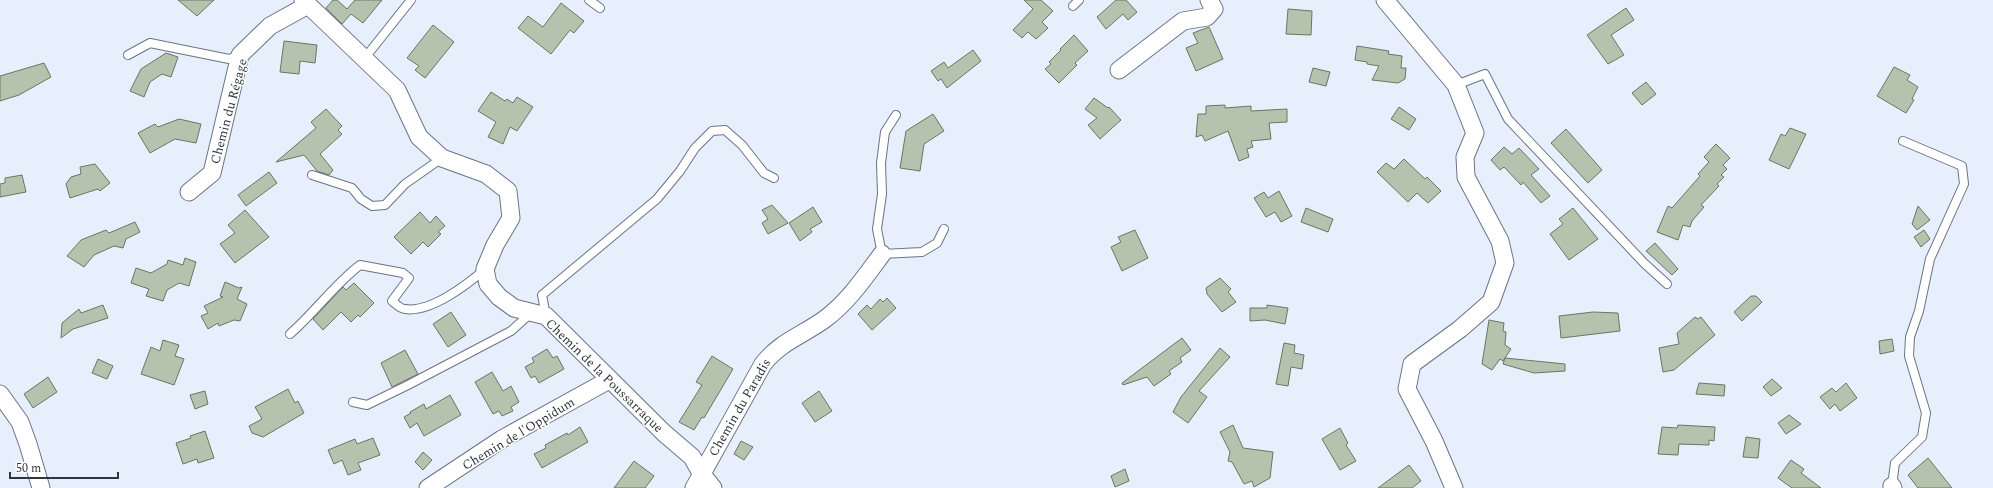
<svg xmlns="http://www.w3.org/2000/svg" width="1993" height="488" font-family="Spectral,serif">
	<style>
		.building { fill: #b5c2ae; stroke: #6a7663 }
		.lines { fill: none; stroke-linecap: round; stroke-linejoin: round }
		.service-casing { stroke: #6a7487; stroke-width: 10 }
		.minor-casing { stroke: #6a7487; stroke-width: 19 }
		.service { stroke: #fff; stroke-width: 8 }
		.minor { stroke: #fff; stroke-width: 17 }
		.labels { text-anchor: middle; stroke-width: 3; stroke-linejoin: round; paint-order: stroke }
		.street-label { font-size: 13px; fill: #30353d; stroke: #fff }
	</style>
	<rect width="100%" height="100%" fill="#e7effc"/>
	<!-- building -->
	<path class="building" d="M 178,0 L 214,0 L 197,16 Z
		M 333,0 L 337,0 L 347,9 L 355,0 L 382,0 L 363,23 L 351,14 L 342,24 L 326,8 Z
		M 1024,0 L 1041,0 L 1053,11 L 1042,22 L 1048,28 L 1036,39 L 1028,32 L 1022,38 L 1013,30 L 1033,9 Z
		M 1116,0 L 1126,0 L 1137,12 L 1128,20 L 1123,14 L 1106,29 L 1097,17 Z
		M 561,3 L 584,21 L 574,33 L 570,30 L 551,54 L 518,28 L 528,16 L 543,27 Z
		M 1626,8 L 1634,20 L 1611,35 L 1624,55 L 1608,64 L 1587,35 Z
		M 1288,9 L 1312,11 L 1311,35 L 1286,34 Z
		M 433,25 L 454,42 L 425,78 L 415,70 L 419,66 L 407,58 Z
		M 1209,27 L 1223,59 L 1196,71 L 1186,48 L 1198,43 L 1193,33 Z
		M 1074,35 L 1088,51 L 1075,63 L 1077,65 L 1059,83 L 1045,69 L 1051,64 L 1049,62 L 1061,50 L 1060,49 Z
		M 284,41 L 317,45 L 315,63 L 300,61 L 299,74 L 280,72 Z
		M 1357,46 L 1389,51 L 1388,54 L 1402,56 L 1401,68 L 1406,68 L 1405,79 L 1398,83 L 1372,80 L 1379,66 L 1367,64 L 1367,62 L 1355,60 Z
		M 973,50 L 981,61 L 947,88 L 941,79 L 938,81 L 931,71 L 944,62 L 948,68 Z
		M 166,53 L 178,57 L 171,77 L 162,74 L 150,82 L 144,97 L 130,91 L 141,69 Z
		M 44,63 L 51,77 L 19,95 L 0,101 L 0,76 Z
		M 1894,67 L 1910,75 L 1907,80 L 1918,87 L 1912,99 L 1914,100 L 1906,113 L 1877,96 Z
		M 1313,68 L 1330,72 L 1326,86 L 1309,82 Z
		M 1646,82 L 1656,94 L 1642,105 L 1632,93 Z
		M 491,92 L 505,101 L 507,99 L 513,103 L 517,97 L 533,107 L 517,131 L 510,127 L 503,144 L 488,137 L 496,122 L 478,111 Z
		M 1094,98 L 1108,108 L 1109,107 L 1121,120 L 1100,139 L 1088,125 L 1097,118 L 1085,109 Z
		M 1225,105 L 1225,108 L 1251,106 L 1251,111 L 1287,109 L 1287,122 L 1269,123 L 1271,139 L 1251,141 L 1253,147 L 1247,149 L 1249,157 L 1239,161 L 1228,131 L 1205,141 L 1202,135 L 1196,137 L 1198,114 L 1206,114 L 1206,106 Z
		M 1399,107 L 1416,119 L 1409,130 L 1391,119 Z
		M 326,109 L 342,126 L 338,130 L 342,134 L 320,154 L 333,170 L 329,175 L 317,171 L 304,155 L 276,162 L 316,128 L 311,122 Z
		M 933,114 L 944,131 L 924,144 L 920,171 L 900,168 L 906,131 Z
		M 179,119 L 201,124 L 196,143 L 175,139 L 150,153 L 138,133 L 155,124 L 158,127 Z
		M 1790,128 L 1806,134 L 1789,169 L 1769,160 L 1781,134 L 1785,136 Z
		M 1566,129 L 1602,170 L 1588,183 L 1551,143 Z
		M 1716,144 L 1730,158 L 1723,165 L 1727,169 L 1721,175 L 1724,177 L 1717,184 L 1719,186 L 1701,205 L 1704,207 L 1692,221 L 1690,227 L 1683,225 L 1678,240 L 1657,232 L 1668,206 L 1672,208 L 1700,176 L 1698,174 L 1709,162 L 1704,157 Z
		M 1504,147 L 1512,154 L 1519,148 L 1539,169 L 1531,175 L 1550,196 L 1541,203 L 1523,182 L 1521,185 L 1504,167 L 1500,170 L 1491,160 Z
		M 1404,159 L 1425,179 L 1427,177 L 1441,191 L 1428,203 L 1417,193 L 1408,202 L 1377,172 L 1386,163 L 1394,169 Z
		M 95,164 L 110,183 L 100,191 L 98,189 L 70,198 L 66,184 L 71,177 L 81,174 L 80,167 Z
		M 269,172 L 277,183 L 246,206 L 238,195 Z
		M 22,175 L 26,192 L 0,197 L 0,184 L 5,183 L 5,178 Z
		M 1279,191 L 1292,216 L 1281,222 L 1275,212 L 1266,217 L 1254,198 L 1264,192 L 1268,198 Z
		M 772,205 L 788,223 L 768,234 L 762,223 L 768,219 L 762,210 Z
		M 1918,206 L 1930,220 L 1917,230 L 1912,224 Z
		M 813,207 L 822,222 L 810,229 L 812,232 L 800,241 L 789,223 Z
		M 1306,208 L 1333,219 L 1328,232 L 1301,222 Z
		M 1573,208 L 1598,239 L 1569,260 L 1550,234 L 1563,224 L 1559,219 Z
		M 245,210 L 269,237 L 235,263 L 220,244 L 235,233 L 228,225 Z
		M 420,212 L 430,223 L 436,216 L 445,226 L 438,232 L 441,234 L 428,247 L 423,242 L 411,254 L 394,237 Z
		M 135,222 L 140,232 L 126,239 L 123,248 L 114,246 L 94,255 L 84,267 L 67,256 L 81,240 L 106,230 L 109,233 Z
		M 1135,230 L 1148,258 L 1122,271 L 1111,247 L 1121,242 L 1118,237 Z
		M 1924,230 L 1930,239 L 1921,247 L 1914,237 Z
		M 1655,243 L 1678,269 L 1672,275 L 1646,251 Z
		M 185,258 L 196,262 L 189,286 L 179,283 L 167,290 L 163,301 L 146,296 L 149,289 L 131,283 L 136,268 L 151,273 L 167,264 L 168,260 L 183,265 Z
		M 1220,278 L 1231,289 L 1228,292 L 1236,302 L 1222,312 L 1207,294 L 1206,288 Z
		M 225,282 L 239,288 L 242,287 L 237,299 L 247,304 L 240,321 L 234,320 L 219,326 L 218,323 L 208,329 L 201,316 L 208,313 L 204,306 L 223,297 L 220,296 Z
		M 354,283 L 374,303 L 360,317 L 358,315 L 351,322 L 341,312 L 323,330 L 313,319 L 343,287 L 346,290 Z
		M 1751,296 L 1756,296 L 1762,302 L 1742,321 L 1734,312 Z
		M 887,298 L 896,308 L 872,330 L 858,314 L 867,305 L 871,309 L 880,299 L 883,302 Z
		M 103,305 L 108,318 L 73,329 L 61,338 L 62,323 L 79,309 L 81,313 Z
		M 1267,305 L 1288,308 L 1285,324 L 1265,320 L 1250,321 L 1250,308 L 1267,308 Z
		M 451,312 L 466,335 L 448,347 L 433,324 Z
		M 1593,312 L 1618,313 L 1620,331 L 1561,338 L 1559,316 Z
		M 1695,317 L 1698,319 L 1701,317 L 1715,335 L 1674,370 L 1663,372 L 1659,348 L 1679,344 L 1677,333 Z
		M 1489,320 L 1504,323 L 1503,331 L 1506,332 L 1505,345 L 1511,349 L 1503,361 L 1500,359 L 1492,370 L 1482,364 Z
		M 1182,338 L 1191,350 L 1180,358 L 1182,362 L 1169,371 L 1171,374 L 1154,386 L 1147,377 L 1123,385 L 1122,383 Z
		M 1892,339 L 1894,351 L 1880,354 L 1879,341 Z
		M 163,340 L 179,345 L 175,356 L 184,359 L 174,385 L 141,374 L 151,347 L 160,351 Z
		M 1284,343 L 1295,345 L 1294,353 L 1304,355 L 1302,369 L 1291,367 L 1288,386 L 1276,384 Z
		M 1220,348 L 1230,357 L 1199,391 L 1207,397 L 1188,423 L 1173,412 L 1181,397 Z
		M 547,349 L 553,358 L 557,356 L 564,369 L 539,383 L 535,376 L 531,378 L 525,367 L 534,362 L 532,358 Z
		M 405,350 L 418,374 L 392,387 L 381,363 Z
		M 712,356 L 733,369 L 704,418 L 702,417 L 694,430 L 679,422 L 702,385 L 696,382 Z
		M 1505,358 L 1565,364 L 1565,371 L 1534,373 L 1503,364 Z
		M 98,359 L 113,366 L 107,379 L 92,373 Z
		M 492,372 L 503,391 L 511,386 L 519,402 L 511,407 L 513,411 L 502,416 L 499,411 L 493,414 L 475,382 Z
		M 48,377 L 57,392 L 33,408 L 24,394 Z
		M 1772,379 L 1782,388 L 1771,396 L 1763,387 Z
		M 1699,383 L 1725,385 L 1724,396 L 1696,394 Z
		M 1846,383 L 1857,398 L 1840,411 L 1835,404 L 1830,409 L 1820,397 L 1832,388 L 1836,392 Z
		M 288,389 L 295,403 L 298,401 L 304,413 L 263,437 L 252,433 L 249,426 L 262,419 L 255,407 Z
		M 205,391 L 208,404 L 195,409 L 190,395 Z
		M 819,391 L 832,411 L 815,422 L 802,403 Z
		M 450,395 L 461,415 L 424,436 L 417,423 L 410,428 L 404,417 L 411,413 L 410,412 L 424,404 L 426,409 Z
		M 1789,415 L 1801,424 L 1786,434 L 1778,423 Z
		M 1233,425 L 1243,448 L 1273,452 L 1270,478 L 1254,487 L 1252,481 L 1244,484 L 1232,462 L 1228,461 L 1230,452 L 1220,432 Z
		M 1678,425 L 1715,427 L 1714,441 L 1709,440 L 1709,445 L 1679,444 L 1678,455 L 1658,454 L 1662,427 L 1677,428 Z
		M 580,427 L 588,442 L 542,468 L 534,454 L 546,448 L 545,445 L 567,433 L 568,435 Z
		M 1340,428 L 1348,443 L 1346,445 L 1356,461 L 1340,470 L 1322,439 Z
		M 205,431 L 214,458 L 198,463 L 197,459 L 183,464 L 176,443 L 191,438 L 190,436 Z
		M 1746,437 L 1760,439 L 1758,458 L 1743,457 Z
		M 373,438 L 380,455 L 358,463 L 361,470 L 348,475 L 342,460 L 334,464 L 328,450 L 355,439 L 357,444 Z
		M 741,441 L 753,447 L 744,460 L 734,454 Z
		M 423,452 L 432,460 L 423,470 L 415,462 Z
		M 1928,458 L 1952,488 L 1918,488 L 1908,475 Z
		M 1791,460 L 1804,469 L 1801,473 L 1821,488 L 1792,488 L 1778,478 Z
		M 634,461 L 654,476 L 645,488 L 614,488 Z
		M 1409,465 L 1421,481 L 1412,488 L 1378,488 Z
		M 1125,469 L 1129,481 L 1115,487 L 1111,476 Z"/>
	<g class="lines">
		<!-- service casing -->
		<g class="service-casing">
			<path id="service" d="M 589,0 L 600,8
				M 1073,6 L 1079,0
				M 128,55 L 150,43 L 229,59 L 240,55
				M 364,59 L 411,0
				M 1456,85 L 1485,74 L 1508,119 L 1644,263 L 1667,284
				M 896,115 L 885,132 L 881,163 L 882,194 L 877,229 L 882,254 L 922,252 L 937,243 L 944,229
				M 312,175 L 352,188 L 361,199 L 372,206 L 385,205 L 405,184 L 442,158
				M 546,316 L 542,295 L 657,199 L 680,171 L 695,148 L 712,131 L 725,130 L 742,145 L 764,173 L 774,178
				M 290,334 C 315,312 334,285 360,265 L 403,273 L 409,278 L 392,301 C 396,304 400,309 405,309 C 430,313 467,285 485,269
				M 353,402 L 367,405 L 408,385 L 511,331 L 531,313
				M 1892,486 L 1895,463 L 1922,437 L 1926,413 L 1909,356 L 1910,337 L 1919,311 L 1930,259 L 1964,184 L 1962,166 L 1903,141"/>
		</g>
		<!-- minor casing -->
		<g class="minor-casing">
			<path id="minor" d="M 303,0 L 397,90 L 419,137 L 442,158 L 486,174 L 508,191 L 511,218 L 495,245 L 485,269 L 488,284 L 499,297 L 514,308 L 546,316 L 664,433 L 692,457 L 701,473 L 713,488
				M 1385,0 L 1456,85 L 1475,133 L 1465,157 L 1466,177 L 1500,241 L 1505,263 L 1491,302 L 1460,329 L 1412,364 L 1407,389 L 1434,441 L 1454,488
				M 1119,70 L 1183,21 L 1207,17 L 1214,9 L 1209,0
				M 189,192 L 212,173 L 240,55 L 270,26 L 308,5
				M 0,394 L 20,422 L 28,444 L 41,488
				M 1892,486 L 1893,488
				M 428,488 L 502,439 L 609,380
				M 694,488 L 763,364 C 780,342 803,335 825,319 C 848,302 865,277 882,254"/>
		</g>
		<!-- service -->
		<use href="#service" class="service"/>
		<!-- minor -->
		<use href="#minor" class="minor"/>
	</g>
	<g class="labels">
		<!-- street labels -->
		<g class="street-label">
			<text transform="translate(228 111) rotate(-75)" y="5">Chemin du Régage</text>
			<text transform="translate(605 375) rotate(44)" y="5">Chemin de la Poussarraque</text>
			<text transform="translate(739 407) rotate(-60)" y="5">Chemin du Paradis</text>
			<text transform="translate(518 433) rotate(-31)" y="5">Chemin de l'Oppidum</text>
		</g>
	</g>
	<!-- scale -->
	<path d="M10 472v6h108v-6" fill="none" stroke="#30353d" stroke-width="2"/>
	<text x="16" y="472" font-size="12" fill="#30353d" stroke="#ffffff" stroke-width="3" paint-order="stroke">50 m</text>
</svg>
